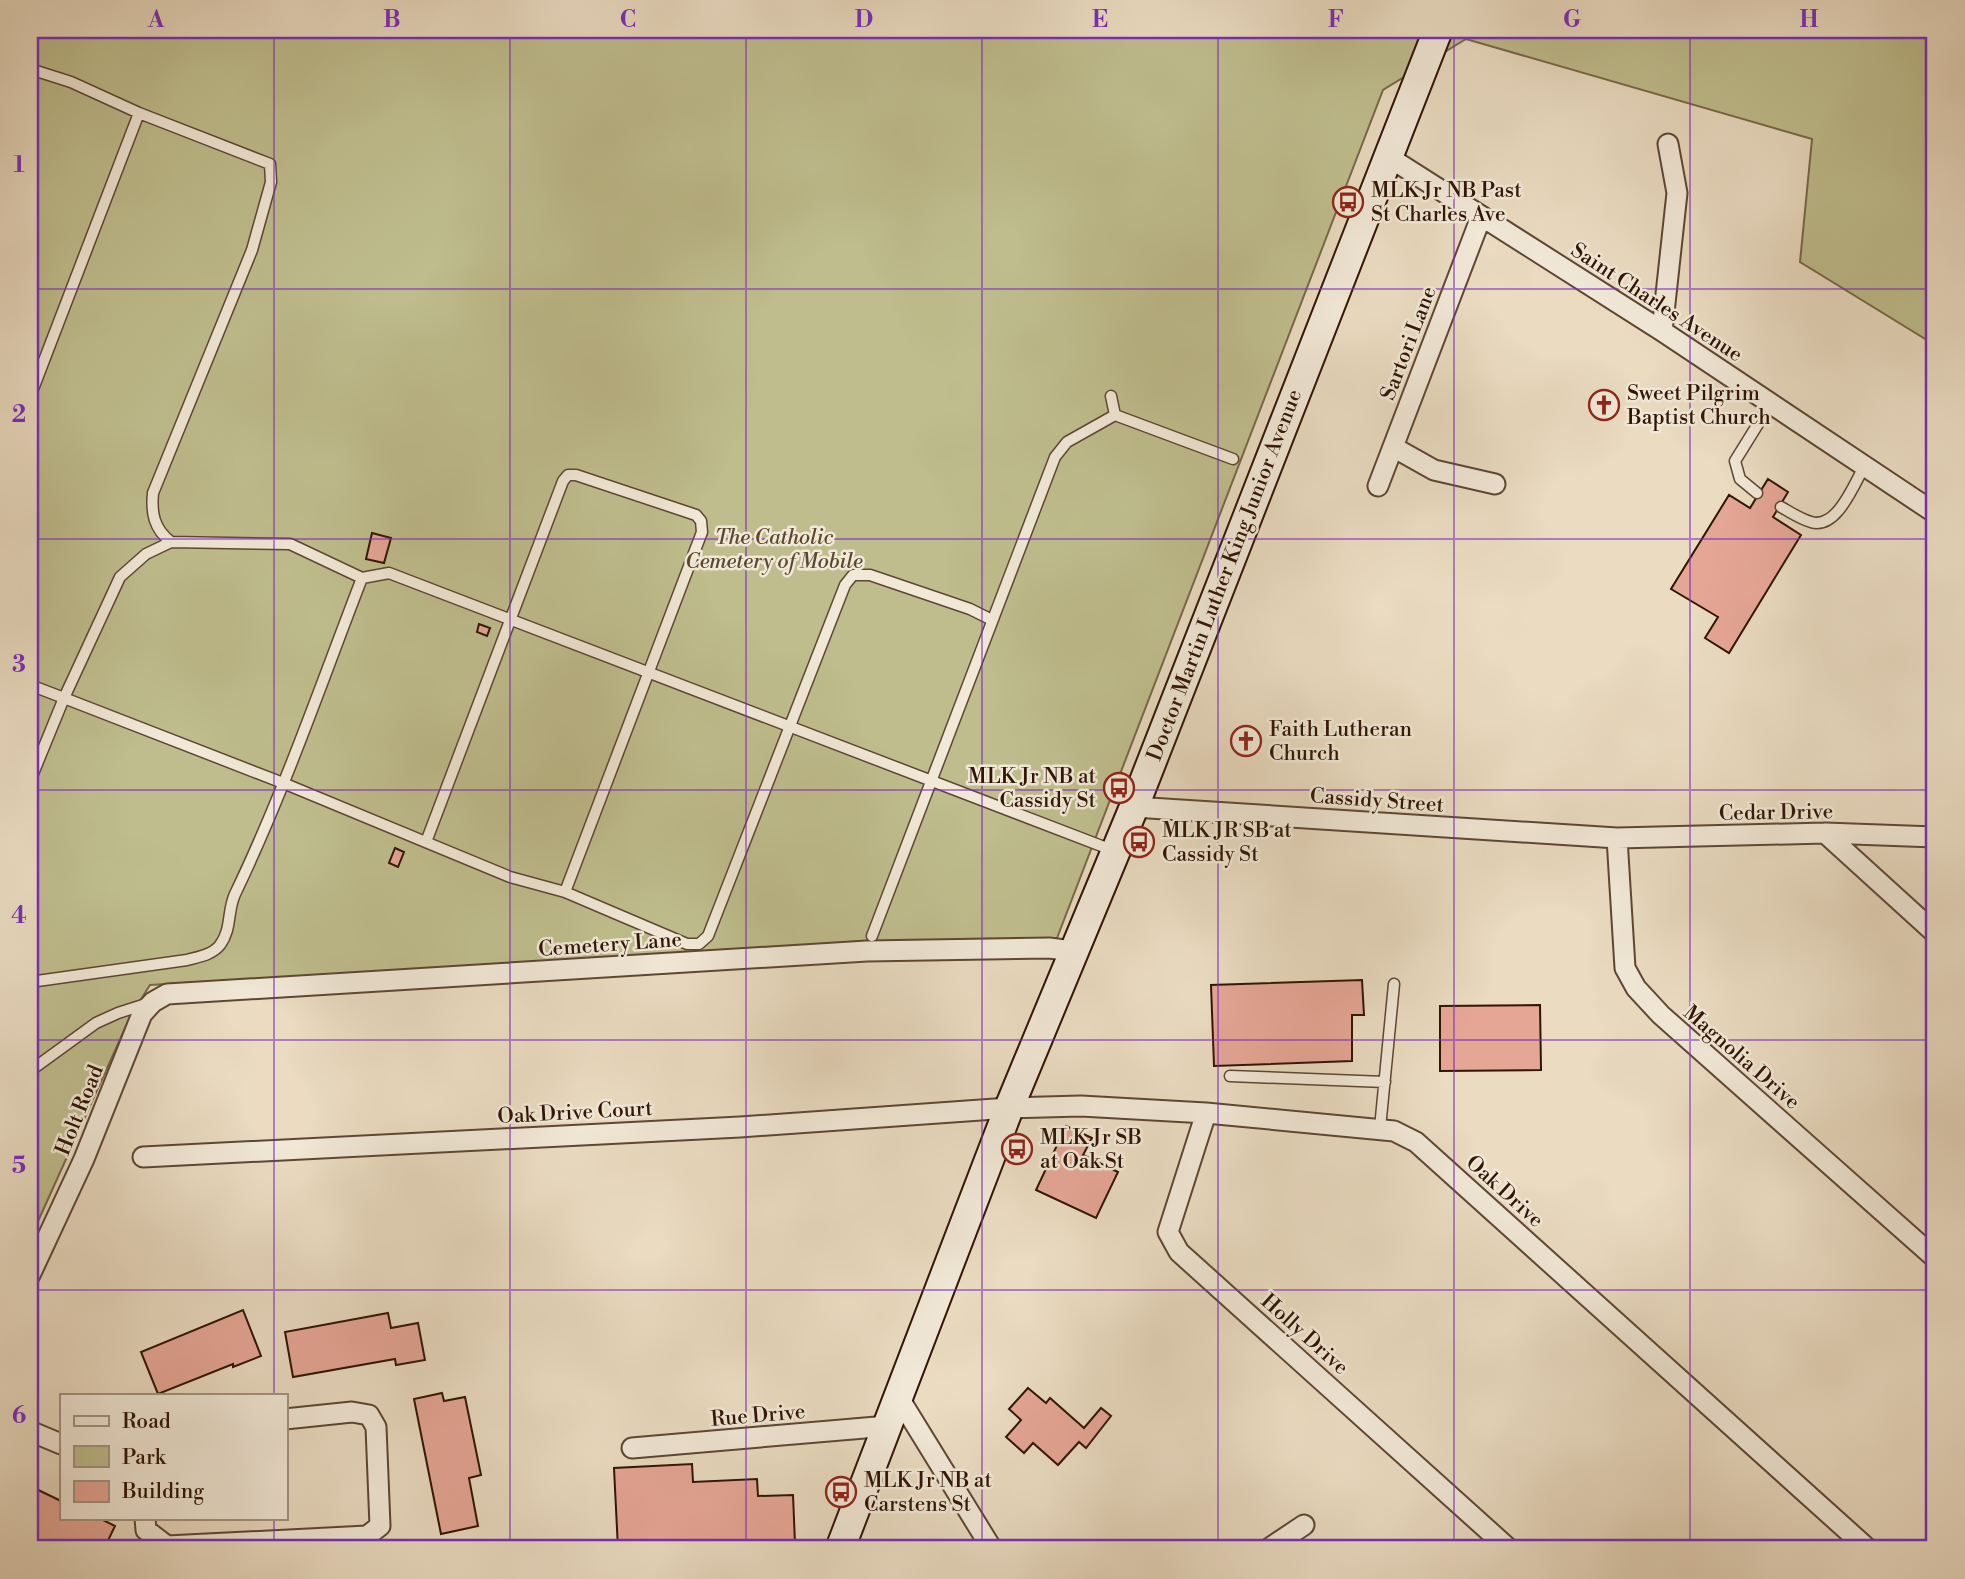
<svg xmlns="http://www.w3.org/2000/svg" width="1965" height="1579" font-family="'Libre Bodoni',serif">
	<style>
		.green { fill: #bfbd8d; stroke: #786849; stroke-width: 2 }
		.building { fill: #e6a696; stroke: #301405; stroke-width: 2 }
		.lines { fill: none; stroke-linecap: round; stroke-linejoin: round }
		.lane-casing { stroke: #5e4634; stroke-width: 13 }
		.street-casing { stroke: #5e4634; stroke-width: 23 }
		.secondary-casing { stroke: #301405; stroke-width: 32 }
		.lane { stroke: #f1e8d7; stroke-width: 10 }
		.street { stroke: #f1e8d7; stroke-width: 19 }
		.secondary { stroke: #f1e8d7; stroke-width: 28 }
		.grid { fill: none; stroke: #7b2cbf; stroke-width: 2; stroke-opacity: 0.55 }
		.labels { text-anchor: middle; stroke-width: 5; stroke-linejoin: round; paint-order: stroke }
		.poi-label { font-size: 21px; fill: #301405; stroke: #f1e8d7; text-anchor: start }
		.street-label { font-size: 21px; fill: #301405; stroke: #f1e8d7 }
		.park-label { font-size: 21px; font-style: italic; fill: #5b472e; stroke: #f1e8d7 }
		.neatline { fill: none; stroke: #7b2cbf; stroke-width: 2.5 }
		.grid-label { font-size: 23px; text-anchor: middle; font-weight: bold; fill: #7b2cbf }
	</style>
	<rect width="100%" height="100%" fill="#eadbc1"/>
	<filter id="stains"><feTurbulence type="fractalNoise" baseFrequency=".00286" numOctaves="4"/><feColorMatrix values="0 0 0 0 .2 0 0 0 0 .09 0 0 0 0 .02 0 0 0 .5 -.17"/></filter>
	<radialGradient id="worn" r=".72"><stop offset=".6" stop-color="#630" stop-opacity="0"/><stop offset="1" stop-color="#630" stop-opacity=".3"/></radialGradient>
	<!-- green -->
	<path class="green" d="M 30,30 L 1935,30 L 1935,345 L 1800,262 L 1812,139 L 1466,39 L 1383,90 L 1057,938 L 856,944 L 150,985 L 131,1015 L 30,1239 Z"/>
	<!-- building -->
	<path class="building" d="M 1768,479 L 1788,492 L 1773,517 L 1801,535 L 1729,653 L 1705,638 L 1718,617 L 1671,589 L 1729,495 L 1750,508 Z
		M 372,533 L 391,538 L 384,563 L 366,559 Z
		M 479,624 L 490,628 L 487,636 L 477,632 Z
		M 395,848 L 404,852 L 398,867 L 389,863 Z
		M 1362,980 L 1364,1015 L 1352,1015 L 1352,1061 L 1214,1066 L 1211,985 Z
		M 1540,1005 L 1541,1070 L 1440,1071 L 1440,1006 Z
		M 1066,1126 L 1092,1138 L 1083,1155 L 1118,1172 L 1096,1218 L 1036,1190 Z
		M 243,1310 L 261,1356 L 233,1367 L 233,1364 L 158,1394 L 141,1352 Z
		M 388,1313 L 391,1328 L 418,1323 L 425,1360 L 396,1365 L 395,1359 L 293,1377 L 285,1332 Z
		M 1028,1388 L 1046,1403 L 1050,1398 L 1084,1428 L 1101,1408 L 1111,1416 L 1086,1448 L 1079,1442 L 1058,1465 L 1033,1443 L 1024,1453 L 1006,1437 L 1021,1420 L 1009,1409 Z
		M 442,1393 L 444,1401 L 465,1397 L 481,1475 L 469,1478 L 478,1526 L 441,1534 L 414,1399 Z
		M 692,1464 L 693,1482 L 757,1479 L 758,1496 L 793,1495 L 795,1543 L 743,1546 L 744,1549 L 618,1549 L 614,1468 Z
		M 30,1486 L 61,1501 L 61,1518 L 99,1518 L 115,1526 L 104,1549 L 63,1549 L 55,1546 L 53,1549 L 30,1538 Z"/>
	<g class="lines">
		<!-- lane casing -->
		<g class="lane-casing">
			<path id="lane" d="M 30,69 L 71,82 L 139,113 L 270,164 L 271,182 L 252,250 L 153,493 C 151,513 154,529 171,542
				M 1111,396 L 1115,415
				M 30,397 L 139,113
				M 1757,493 L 1740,479 L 1735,461 L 1771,403
				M 1781,507 C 1790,512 1800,519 1811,522 C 1837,530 1854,484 1865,465
				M 362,578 L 290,544 L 171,542 L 146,554 L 120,577 L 64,698 L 283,783 L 510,877 L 565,892 L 687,944 L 699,944 L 708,936 L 845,585 L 853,575 L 870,575 L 970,609 L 992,620
				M 30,685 L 64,698 L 30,781
				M 426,842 L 563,481 L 568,475 L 576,475 L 696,515 L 701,521 L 702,532 L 565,892
				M 872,936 L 1055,457 L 1067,442 L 1115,415 L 1233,459
				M 30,982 L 187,960 C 198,957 212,955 220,945 C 232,929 227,911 235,894 C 284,792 321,684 362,578 L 389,573 L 1112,850
				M 30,1071 L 96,1023 L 118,1013 L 146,1004
				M 1230,1076 L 1385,1082
				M 1380,1128 L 1394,984"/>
		</g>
		<!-- street casing -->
		<g class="street-casing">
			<path id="street" d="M 1387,156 L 1662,331 L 1935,513
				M 1662,331 L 1677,193 L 1668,144
				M 1393,447 L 1434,470 L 1495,484
				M 1378,486 L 1481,217
				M 1134,807 L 1617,838 L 1825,833 L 1935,837
				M 1825,833 L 1935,933
				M 1617,838 L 1625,968 L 1636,988 L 1661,1015 L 1935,1258
				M 1206,1113 L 1168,1232 L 1179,1252 L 1509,1549
				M 143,1157 L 740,1127 L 1009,1108 L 1081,1106 L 1206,1113 L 1394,1131 L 1416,1142 L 1868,1549
				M 30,1275 L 84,1159 L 142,1014 L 153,1002 L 167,994 L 867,951 L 1049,948 L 1073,951
				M 899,1398 L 992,1549
				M 30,1431 L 61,1444
				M 632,1448 L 888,1426
				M 145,1518 L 146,1530 L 167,1546 L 367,1536 L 380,1526 L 376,1427 L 369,1415 L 352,1412 L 285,1419
				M 1268,1549 L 1304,1525"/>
		</g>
		<!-- secondary casing -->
		<g class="secondary-casing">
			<path id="secondary" d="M 840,1549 L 1009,1108 L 1134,807 L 1438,30"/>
		</g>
		<!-- lane -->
		<use href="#lane" class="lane"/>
		<!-- street -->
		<use href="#street" class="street"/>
		<!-- secondary -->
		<use href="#secondary" class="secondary"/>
	</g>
	<!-- grid -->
	<path class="grid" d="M 274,30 L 274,1395M 510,30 L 510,1549M 746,30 L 746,1549M 982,30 L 982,1549M 1218,30 L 1218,1549M 1454,30 L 1454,1549M 1690,30 L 1690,1549M 30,289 L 1935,289M 30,539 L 1935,539M 30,790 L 1935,790M 30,1040 L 1935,1040M 30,1290 L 1935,1290M 274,1518 L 274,1549"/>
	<!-- icons -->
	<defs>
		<g id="bus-ring" transform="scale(1.575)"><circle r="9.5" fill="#f1e8d7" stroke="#8f2418" stroke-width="1.5"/><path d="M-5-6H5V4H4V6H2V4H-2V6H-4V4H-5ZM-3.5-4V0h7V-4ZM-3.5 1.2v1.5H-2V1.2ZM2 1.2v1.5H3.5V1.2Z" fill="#8f2418"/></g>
		<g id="church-ring" transform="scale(1.575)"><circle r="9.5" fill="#f1e8d7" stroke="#8f2418" stroke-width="1.5"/><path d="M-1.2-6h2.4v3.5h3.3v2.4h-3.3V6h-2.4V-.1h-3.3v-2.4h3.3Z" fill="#8f2418"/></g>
	</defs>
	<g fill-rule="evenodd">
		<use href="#bus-ring" x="1348" y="202"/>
		<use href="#church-ring" x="1604" y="405"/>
		<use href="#church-ring" x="1246" y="741"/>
		<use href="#bus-ring" x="1119" y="788"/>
		<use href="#bus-ring" x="1139" y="842"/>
		<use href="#bus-ring" x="1017" y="1149"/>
		<use href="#bus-ring" x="841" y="1492"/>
	</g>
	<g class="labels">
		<!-- poi labels -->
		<g class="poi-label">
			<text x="1371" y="197">MLK Jr NB Past<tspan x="1371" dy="24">St Charles Ave</tspan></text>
			<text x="1627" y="400">Sweet Pilgrim<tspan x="1627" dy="24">Baptist Church</tspan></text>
			<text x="1269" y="736">Faith Lutheran<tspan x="1269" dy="24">Church</tspan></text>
			<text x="1096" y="783" text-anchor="end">MLK Jr NB at<tspan x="1096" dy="24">Cassidy St</tspan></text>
			<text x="1162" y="837">MLK JR SB at<tspan x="1162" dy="24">Cassidy St</tspan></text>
			<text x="1040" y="1144">MLK Jr SB<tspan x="1040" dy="24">at Oak St</tspan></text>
			<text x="864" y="1487">MLK Jr NB at<tspan x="864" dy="24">Carstens St</tspan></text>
		</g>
		<!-- street labels -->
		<g class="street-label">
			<text transform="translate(1657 302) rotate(33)" y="7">Saint Charles Avenue</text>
			<text transform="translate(1408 343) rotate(-69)" y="7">Sartori Lane</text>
			<text transform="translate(1224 575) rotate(-69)" y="7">Doctor Martin Luther King Junior Avenue</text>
			<text transform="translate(1377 800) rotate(4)" y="7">Cassidy Street</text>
			<text transform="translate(1776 812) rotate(-1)" y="7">Cedar Drive</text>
			<text transform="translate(610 944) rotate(-4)" y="7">Cemetery Lane</text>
			<text transform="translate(1742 1057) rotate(41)" y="7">Magnolia Drive</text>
			<text transform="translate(79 1110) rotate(-68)" y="7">Holt Road</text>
			<text transform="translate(575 1112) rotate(-3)" y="7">Oak Drive Court</text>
			<text transform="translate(1505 1191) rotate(42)" y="7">Oak Drive</text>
			<text transform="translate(1305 1334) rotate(42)" y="7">Holly Drive</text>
			<text transform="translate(758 1415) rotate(-5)" y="7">Rue Drive</text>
		</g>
		<!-- park labels -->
		<g class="park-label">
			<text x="774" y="544">The Catholic<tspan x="774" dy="24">Cemetery of Mobile</tspan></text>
		</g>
	</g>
	<!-- margin -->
	<rect width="1965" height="1579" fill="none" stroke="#eadbc1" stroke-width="77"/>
	<!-- legend -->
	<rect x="60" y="1394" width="228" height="126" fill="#f1e8d7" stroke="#a49383" stroke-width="2"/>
	<rect x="74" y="1416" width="35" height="10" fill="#f1e8d7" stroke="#a49383" stroke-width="2"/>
	<text x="122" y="1428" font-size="21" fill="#301405">Road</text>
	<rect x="74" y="1446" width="35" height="21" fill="#bfbd8d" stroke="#a49383" stroke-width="2"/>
	<text x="122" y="1464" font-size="21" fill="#301405">Park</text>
	<rect x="74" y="1481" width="35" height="21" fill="#e6a696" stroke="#a49383" stroke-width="2"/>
	<text x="122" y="1498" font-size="21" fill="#301405">Building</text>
	<rect x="38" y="38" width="1888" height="1502" class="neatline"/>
	<g class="grid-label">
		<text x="156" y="27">A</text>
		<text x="392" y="27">B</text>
		<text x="628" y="27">C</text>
		<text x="864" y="27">D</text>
		<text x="1100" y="27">E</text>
		<text x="1336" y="27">F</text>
		<text x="1572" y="27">G</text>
		<text x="1809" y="27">H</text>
		<text x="19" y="172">1</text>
		<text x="19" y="422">2</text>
		<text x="19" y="672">3</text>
		<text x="19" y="923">4</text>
		<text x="19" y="1173">5</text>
		<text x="19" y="1423">6</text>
	</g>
	<rect width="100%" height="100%" filter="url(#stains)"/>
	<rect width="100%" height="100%" fill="url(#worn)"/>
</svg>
